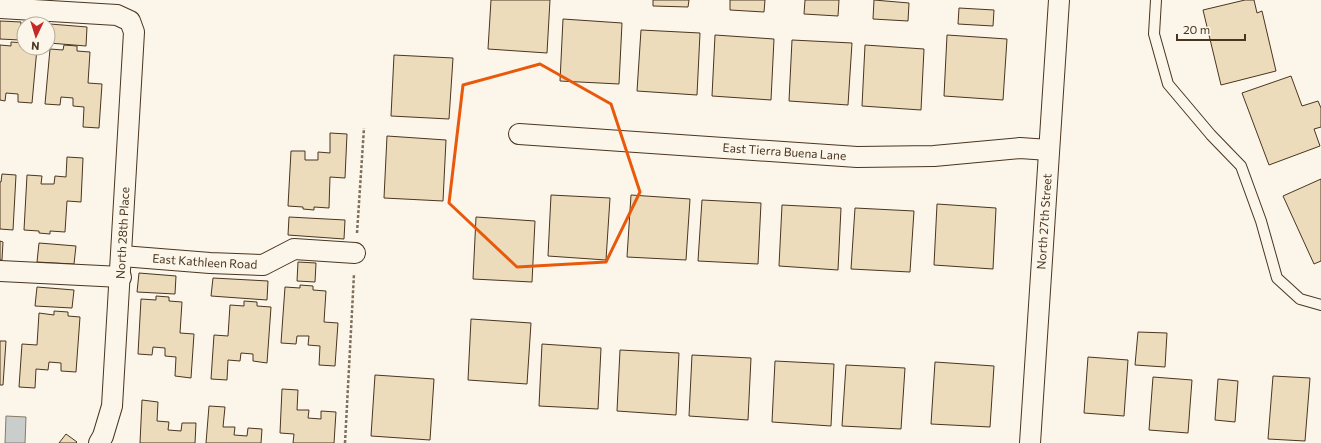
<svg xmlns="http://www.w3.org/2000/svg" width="1321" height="443" font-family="Commissioner,sans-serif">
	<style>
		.water { fill: #c9cecd; stroke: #887966 }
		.building { fill: #ecdcbc; stroke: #4a3520 }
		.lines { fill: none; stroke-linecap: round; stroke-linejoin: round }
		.service-casing { stroke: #4a3520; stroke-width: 12 }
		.minor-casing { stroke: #4a3520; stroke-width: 22 }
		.path { stroke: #7f6f5c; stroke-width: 2.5; stroke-dasharray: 3 2; stroke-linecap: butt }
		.service { stroke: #fbf6e9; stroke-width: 10 }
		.minor { stroke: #fbf6e9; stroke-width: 20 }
		.marked { fill: none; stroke: #e8590c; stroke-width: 3; stroke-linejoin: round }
		.labels { text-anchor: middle; stroke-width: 3; stroke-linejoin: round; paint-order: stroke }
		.street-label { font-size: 12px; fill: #4a3520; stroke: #fbf6e9 }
	</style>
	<rect width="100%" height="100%" fill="#fbf6e9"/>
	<!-- water -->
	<path class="water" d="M 6,416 L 26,417 L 25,443 L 5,443 Z"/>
	<!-- building -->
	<path class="building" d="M 491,0 L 550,0 L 547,53 L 488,49 Z
		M 653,0 L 689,0 L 688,7 L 653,6 Z
		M 730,0 L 765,0 L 764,12 L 730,10 Z
		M 805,0 L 839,0 L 838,16 L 804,14 Z
		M 874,0 L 909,3 L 908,21 L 873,19 Z
		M 1245,0 L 1254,0 L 1257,13 L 1262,11 L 1276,71 L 1221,85 L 1203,10 Z
		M 959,8 L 994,10 L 993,26 L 958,24 Z
		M 563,19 L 622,23 L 619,84 L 560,81 Z
		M 0,21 L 21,22 L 20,40 L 0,39 Z
		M 50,24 L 87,27 L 86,46 L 49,43 Z
		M 641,30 L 700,33 L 697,95 L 637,91 Z
		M 715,35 L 774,39 L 771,100 L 712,96 Z
		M 947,35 L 1007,39 L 1003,100 L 944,96 Z
		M 792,40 L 852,43 L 848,105 L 789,101 Z
		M 11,42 L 24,43 L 24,48 L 37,48 L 32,103 L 18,102 L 18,94 L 6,93 L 5,101 L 0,100 L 0,45 L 11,46 Z
		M 64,45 L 77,46 L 77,51 L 90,52 L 88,83 L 102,84 L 99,128 L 83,127 L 84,107 L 73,106 L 73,98 L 61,97 L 60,105 L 45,104 L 50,49 L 63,50 Z
		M 865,45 L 924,49 L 921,110 L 862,106 Z
		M 394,55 L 453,58 L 449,119 L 391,116 Z
		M 1291,76 L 1302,106 L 1318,101 L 1321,108 L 1321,127 L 1314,129 L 1320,146 L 1269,165 L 1242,93 Z
		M 330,133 L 347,134 L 345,178 L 330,177 L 329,208 L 314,207 L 314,210 L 303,209 L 303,207 L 288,206 L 291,151 L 305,151 L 305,160 L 318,160 L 318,152 L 330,153 Z
		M 387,136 L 446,140 L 443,201 L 384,198 Z
		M 67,157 L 83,158 L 81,202 L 67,201 L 65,232 L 50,231 L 50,234 L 39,233 L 39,231 L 24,230 L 27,175 L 42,176 L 41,184 L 54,184 L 55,176 L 66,177 Z
		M 2,174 L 16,175 L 13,230 L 0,229 L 0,182 L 1,182 Z
		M 1321,179 L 1321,261 L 1314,264 L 1283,196 Z
		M 551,195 L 610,198 L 606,260 L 548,256 Z
		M 631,195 L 690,199 L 686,260 L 627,257 Z
		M 702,200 L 761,203 L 758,264 L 698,261 Z
		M 937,204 L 996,208 L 993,269 L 934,265 Z
		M 782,205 L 841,208 L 838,270 L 779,266 Z
		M 855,208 L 914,211 L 910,272 L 851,269 Z
		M 289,217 L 345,220 L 344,239 L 288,235 Z
		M 476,217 L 535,221 L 532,282 L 473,279 Z
		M 0,241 L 3,242 L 2,260 L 0,260 Z
		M 39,243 L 76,246 L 74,264 L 37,262 Z
		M 298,262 L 316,263 L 315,282 L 297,281 Z
		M 139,273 L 176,276 L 175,294 L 137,292 Z
		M 213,278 L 268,281 L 267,300 L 211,296 Z
		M 300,285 L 313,286 L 313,290 L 326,291 L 324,322 L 338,323 L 335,366 L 319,365 L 320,346 L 308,345 L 309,336 L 297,336 L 296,344 L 281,343 L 285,287 L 300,288 Z
		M 37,287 L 74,290 L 72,308 L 35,306 Z
		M 156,296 L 169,297 L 169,301 L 182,302 L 180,333 L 194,334 L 191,378 L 175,376 L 176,357 L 165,356 L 165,348 L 153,347 L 152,355 L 138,354 L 141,299 L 156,300 Z
		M 244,301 L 257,302 L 257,306 L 271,307 L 267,363 L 253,361 L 253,354 L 241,353 L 240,361 L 228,360 L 227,380 L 211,379 L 214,335 L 228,336 L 230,305 L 244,306 Z
		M 54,311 L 68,312 L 68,316 L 80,317 L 76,372 L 61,371 L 61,363 L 49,362 L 48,370 L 36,369 L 35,388 L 19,387 L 22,344 L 37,345 L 39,313 L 54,315 Z
		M 471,319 L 531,323 L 527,384 L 468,380 Z
		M 1138,332 L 1167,333 L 1165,367 L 1135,365 Z
		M 0,341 L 6,341 L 3,385 L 0,385 Z
		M 542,344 L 601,348 L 598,409 L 539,406 Z
		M 620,350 L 679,353 L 676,415 L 617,411 Z
		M 692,355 L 751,358 L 748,420 L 689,416 Z
		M 1088,357 L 1128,360 L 1124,416 L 1084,413 Z
		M 775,361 L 834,364 L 831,426 L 772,422 Z
		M 935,362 L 994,366 L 990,427 L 931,424 Z
		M 846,365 L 905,368 L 901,429 L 842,426 Z
		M 375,375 L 434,379 L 430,440 L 371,436 Z
		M 1273,376 L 1310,378 L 1305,441 L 1268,439 Z
		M 1153,377 L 1192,380 L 1188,433 L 1149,430 Z
		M 1218,379 L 1238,381 L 1235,422 L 1215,420 Z
		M 282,389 L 298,390 L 297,410 L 309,410 L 308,418 L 321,419 L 321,411 L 336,412 L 334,443 L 293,443 L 294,434 L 280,433 Z
		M 142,400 L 158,402 L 157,421 L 169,422 L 168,430 L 181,431 L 182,423 L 196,423 L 195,443 L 140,443 Z
		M 209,406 L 225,407 L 223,427 L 235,427 L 234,435 L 247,436 L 248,428 L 262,429 L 261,443 L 206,443 Z
		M 66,434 L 77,442 L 76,443 L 59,443 Z"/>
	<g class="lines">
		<!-- service casing -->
		<g class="service-casing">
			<path id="service" d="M 1156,0 L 1154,34 L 1168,84 L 1211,135 L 1241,166 L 1261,221 L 1277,278 L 1300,299 L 1321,305"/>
		</g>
		<!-- minor casing -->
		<g class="minor-casing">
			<g id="minor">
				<path d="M 0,8 L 117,15 L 130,21 L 134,32 L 112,406 L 103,436 L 99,443"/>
				<path id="s1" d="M 519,134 L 857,157 L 934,156 L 1020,148 L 1049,150"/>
				<path id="s2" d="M 122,256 L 210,263 L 263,265 L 294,249 L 355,253"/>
				<path d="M 0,271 L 121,277"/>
				<path id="s3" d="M 1030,443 L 1059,0"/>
			</g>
		</g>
		<!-- path -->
		<path class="path" d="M 357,233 L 364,128
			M 345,443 L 354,274"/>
		<!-- service -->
		<use href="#service" class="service"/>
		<!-- minor -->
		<use href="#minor" class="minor"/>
	</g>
	<!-- marked area -->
	<path class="marked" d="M 540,64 L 611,104 L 640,192 L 606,262 L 517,267 L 449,203 L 463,85 Z"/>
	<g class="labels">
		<!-- street labels -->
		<g class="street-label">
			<text dy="4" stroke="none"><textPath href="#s1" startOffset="266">East Tierra Buena Lane</textPath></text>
			<text dy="4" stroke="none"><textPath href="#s3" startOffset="222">North 27th Street</textPath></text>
			<text transform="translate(123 233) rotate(-87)" y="4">North 28th Place</text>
			<text dy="4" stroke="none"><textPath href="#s2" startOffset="83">East Kathleen Road</textPath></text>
		</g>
	</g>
	<!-- north arrow -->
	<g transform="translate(36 36) rotate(184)"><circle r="19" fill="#fbf6e9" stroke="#b4a999"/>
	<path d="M0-3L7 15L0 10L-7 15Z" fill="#c62828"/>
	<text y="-6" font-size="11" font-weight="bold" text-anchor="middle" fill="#4a3520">N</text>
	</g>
	<!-- scale -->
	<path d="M1177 34v6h68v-6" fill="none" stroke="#4a3520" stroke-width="2"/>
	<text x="1183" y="34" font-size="12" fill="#4a3520" stroke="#fbf6e9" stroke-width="3" paint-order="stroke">20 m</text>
</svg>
